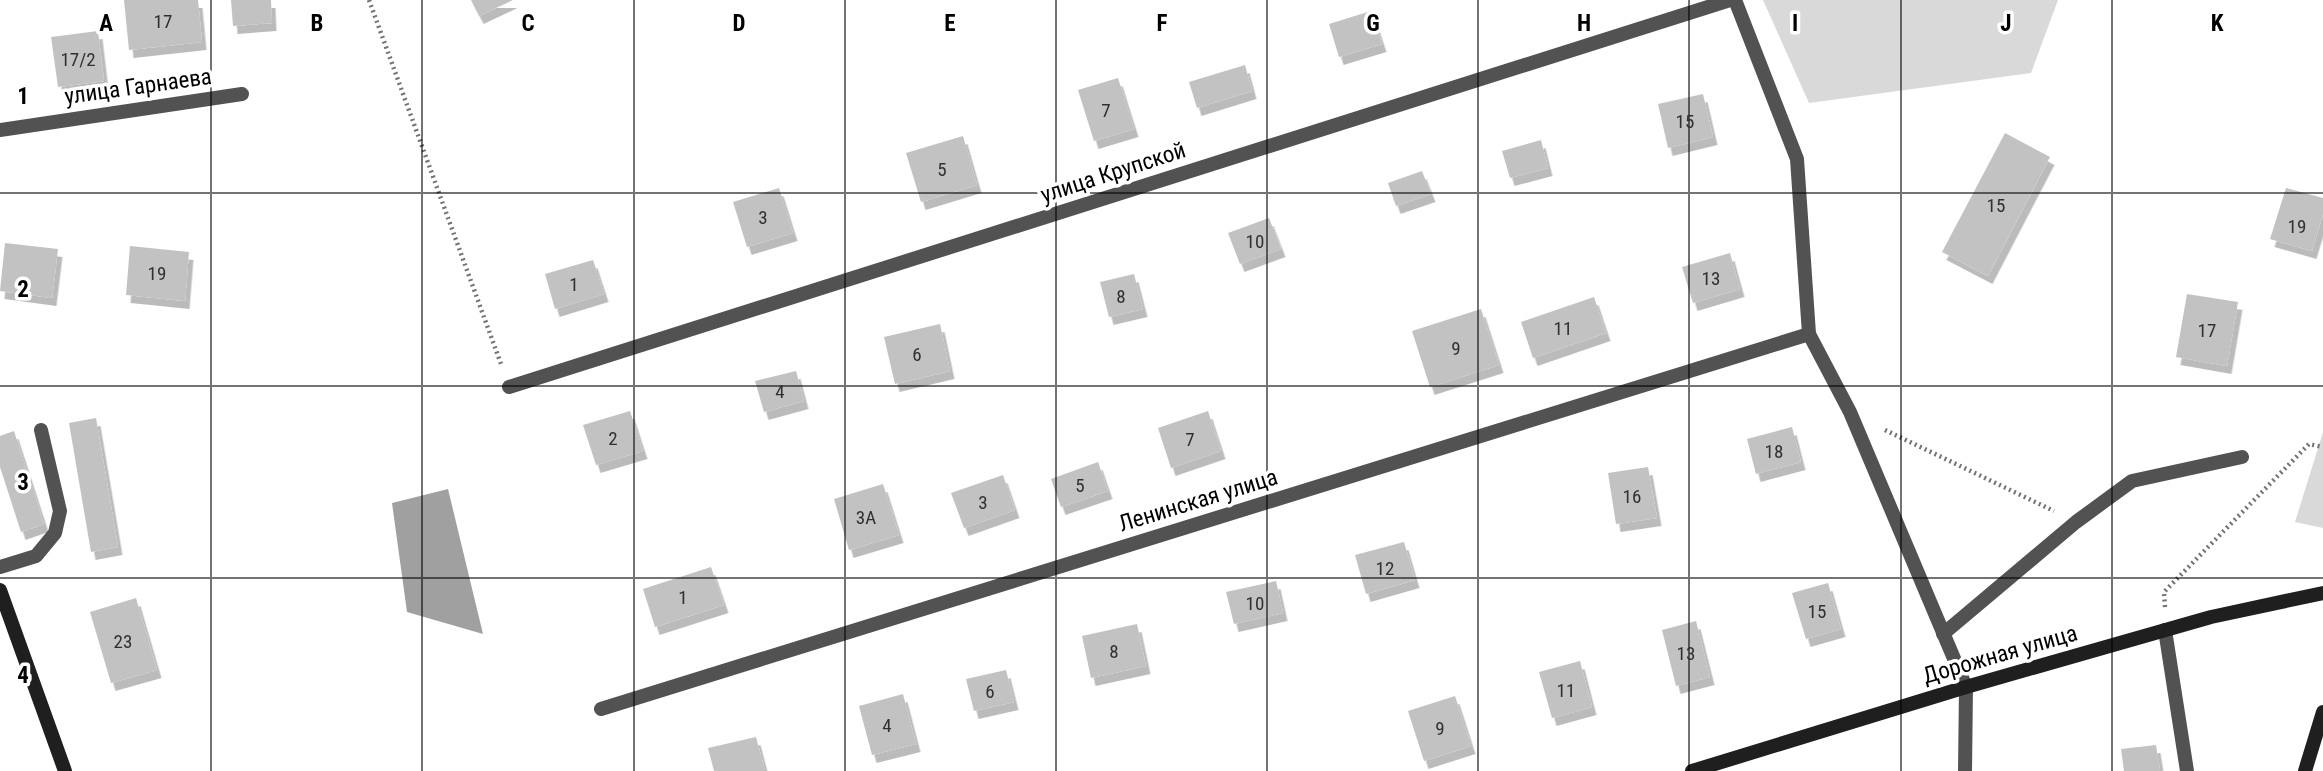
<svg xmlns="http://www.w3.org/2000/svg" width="2323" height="771" font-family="'Roboto Condensed',sans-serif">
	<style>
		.green { fill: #d9d9d9 }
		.water { fill: #a0a0a0 }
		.building { fill: #c2c2c2; filter: url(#shadow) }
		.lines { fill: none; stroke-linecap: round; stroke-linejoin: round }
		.path { stroke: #747474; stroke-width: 4.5; stroke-dasharray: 2 3.5; stroke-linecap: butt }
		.lane { stroke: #525252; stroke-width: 14 }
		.street { stroke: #525252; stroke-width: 14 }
		.secondary { stroke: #1f1f1f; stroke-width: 14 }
		.grid { fill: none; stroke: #000; stroke-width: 2; stroke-opacity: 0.55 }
		.labels { text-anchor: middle; stroke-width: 7; stroke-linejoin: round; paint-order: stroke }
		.number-label { font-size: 19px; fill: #303030 }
		.street-label { font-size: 23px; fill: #000; stroke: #fff }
		.grid-label { font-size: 23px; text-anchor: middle; font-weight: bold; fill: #000; stroke: #fff; stroke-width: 7; stroke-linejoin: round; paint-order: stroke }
	</style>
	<defs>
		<filter id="shadow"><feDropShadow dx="4.5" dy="8" stdDeviation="0" flood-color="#0004"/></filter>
	</defs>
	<rect width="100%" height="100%" fill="#fff"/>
	<!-- green -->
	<path class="green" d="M 1763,0 L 2058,0 L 2031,73 L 1809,103 Z
		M 2323,432 L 2323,528 L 2295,522 Z"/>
	<!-- water -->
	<path class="water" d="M 448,489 L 483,634 L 407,612 L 392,503 Z"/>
	<!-- building -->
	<path class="building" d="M 124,0 L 198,0 L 202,42 L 129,50 Z
		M 231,0 L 271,0 L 272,23 L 233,26 Z
		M 471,0 L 513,0 L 479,16 Z
		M 1371,11 L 1382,44 L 1339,57 L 1329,24 Z
		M 98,31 L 104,81 L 58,87 L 51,37 Z
		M 1245,65 L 1252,91 L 1197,108 L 1189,82 Z
		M 1118,78 L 1134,129 L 1094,141 L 1078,90 Z
		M 1703,94 L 1713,137 L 1668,148 L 1658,104 Z
		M 2005,133 L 2050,157 L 1988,276 L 1942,252 Z
		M 963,136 L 977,185 L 921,202 L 906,153 Z
		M 1541,140 L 1548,168 L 1510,178 L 1502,151 Z
		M 1422,171 L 1431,194 L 1396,206 L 1388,183 Z
		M 779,188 L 793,233 L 747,247 L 733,202 Z
		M 2286,188 L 2323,198 L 2323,214 L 2312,251 L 2270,239 Z
		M 1269,218 L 1281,249 L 1240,264 L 1228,233 Z
		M 5,243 L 58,249 L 52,298 L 0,291 Z
		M 130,246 L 189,252 L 185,301 L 126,295 Z
		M 1730,253 L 1740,289 L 1693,303 L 1682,267 Z
		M 593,260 L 604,294 L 555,309 L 545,274 Z
		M 1134,274 L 1143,309 L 1109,317 L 1100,282 Z
		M 2187,294 L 2238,302 L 2227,366 L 2176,357 Z
		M 1594,297 L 1606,333 L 1533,358 L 1521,322 Z
		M 1481,309 L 1499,365 L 1430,387 L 1412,331 Z
		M 940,324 L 950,371 L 895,384 L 884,337 Z
		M 796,371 L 804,401 L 764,412 L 755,381 Z
		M 630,411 L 643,451 L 596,465 L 583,425 Z
		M 1208,411 L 1221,451 L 1171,468 L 1158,428 Z
		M 96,418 L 118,547 L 91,552 L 69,423 Z
		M 1792,427 L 1801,462 L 1756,474 L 1747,439 Z
		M 14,431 L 44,524 L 21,532 L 0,467 L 0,436 Z
		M 1098,462 L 1108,491 L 1061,507 L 1051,479 Z
		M 1648,467 L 1657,518 L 1616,524 L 1608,473 Z
		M 1003,475 L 1015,510 L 964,528 L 951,493 Z
		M 883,484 L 899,535 L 849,550 L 834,499 Z
		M 1404,542 L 1415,580 L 1366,594 L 1355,555 Z
		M 711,567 L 724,605 L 655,627 L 643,589 Z
		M 1276,581 L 1283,613 L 1234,624 L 1226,592 Z
		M 1828,583 L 1841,629 L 1806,639 L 1792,593 Z
		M 136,598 L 157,670 L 111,683 L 90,612 Z
		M 1696,621 L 1710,677 L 1676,686 L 1662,630 Z
		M 1137,624 L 1146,666 L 1091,678 L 1082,636 Z
		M 1580,661 L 1592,707 L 1552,718 L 1539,672 Z
		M 1006,670 L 1014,702 L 974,711 L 966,679 Z
		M 903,694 L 916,744 L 872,755 L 859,706 Z
		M 1455,696 L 1471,746 L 1424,761 L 1408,711 Z
		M 756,737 L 765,771 L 714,771 L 708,748 Z
		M 2156,745 L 2160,771 L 2124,771 L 2121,749 Z"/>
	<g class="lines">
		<!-- path -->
		<path class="path" d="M 369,0 L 501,364
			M 1885,430 L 2054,511
			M 2165,607 L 2164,592 L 2309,444 L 2323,447"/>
		<!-- lane -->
		<path class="lane" d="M 0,130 L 242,94
			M 509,387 L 1730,0
			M 0,567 L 36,556 L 55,533 L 60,511 L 41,430
			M 2165,630 L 2187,771
			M 1943,634 L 2076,522 L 2132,481 L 2242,457
			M 601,709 L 1809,334
			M 1965,771 L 1966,687"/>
		<!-- street -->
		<path class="street" d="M 1735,0 L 1797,159 L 1809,334 L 1850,412 L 1966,687"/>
		<!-- secondary -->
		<path class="secondary" d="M 0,590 L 65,771
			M 1692,771 L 1966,687 L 2211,617 L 2323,593
			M 2305,771 L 2323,712"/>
	</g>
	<!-- grid -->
	<path class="grid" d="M 211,0 L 211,771M 422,0 L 422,771M 634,0 L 634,771M 845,0 L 845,771M 1056,0 L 1056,771M 1267,0 L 1267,771M 1478,0 L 1478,771M 1689,0 L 1689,771M 1901,0 L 1901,771M 2112,0 L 2112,771M 0,193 L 2323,193M 0,386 L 2323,386M 0,578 L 2323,578"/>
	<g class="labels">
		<!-- number labels -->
		<g class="number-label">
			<text x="163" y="28">17</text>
			<text x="78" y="66">17/2</text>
			<text x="1106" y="117">7</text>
			<text x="1685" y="128">15</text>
			<text x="942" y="176">5</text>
			<text x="1996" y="212">15</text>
			<text x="763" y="224">3</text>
			<text x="2297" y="233">19</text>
			<text x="1255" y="248">10</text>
			<text x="157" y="280">19</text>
			<text x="1711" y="285">13</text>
			<text x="574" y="291">1</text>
			<text x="1121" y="303">8</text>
			<text x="1563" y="335">11</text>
			<text x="2207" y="337">17</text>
			<text x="1456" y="355">9</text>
			<text x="917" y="361">6</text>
			<text x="780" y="398">4</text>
			<text x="613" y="445">2</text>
			<text x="1190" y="446">7</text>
			<text x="1774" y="458">18</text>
			<text x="1080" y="492">5</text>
			<text x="1632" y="503">16</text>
			<text x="983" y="509">3</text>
			<text x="866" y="524">3А</text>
			<text x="1385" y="575">12</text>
			<text x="683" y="604">1</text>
			<text x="1255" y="610">10</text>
			<text x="1817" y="618">15</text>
			<text x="123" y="648">23</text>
			<text x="1114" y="658">8</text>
			<text x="1686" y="660">13</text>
			<text x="1566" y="697">11</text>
			<text x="990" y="698">6</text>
			<text x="887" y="732">4</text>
			<text x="1440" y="735">9</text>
		</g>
		<!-- street labels -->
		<g class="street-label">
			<text transform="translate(138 86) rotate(-8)" y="8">улица Гарнаева</text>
			<text transform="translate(1113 172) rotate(-18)" y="8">улица Крупской</text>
			<text transform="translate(1198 500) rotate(-17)" y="8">Ленинская улица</text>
			<text transform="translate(2000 654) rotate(-16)" y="8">Дорожная улица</text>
		</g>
	</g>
	<g class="grid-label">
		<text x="106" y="31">A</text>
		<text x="317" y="31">B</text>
		<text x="528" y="31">C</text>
		<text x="739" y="31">D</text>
		<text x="950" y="31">E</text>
		<text x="1162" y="31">F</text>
		<text x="1373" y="31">G</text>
		<text x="1584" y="31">H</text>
		<text x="1795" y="31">I</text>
		<text x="2006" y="31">J</text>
		<text x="2217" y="31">K</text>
		<text x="23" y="104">1</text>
		<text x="23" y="297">2</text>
		<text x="23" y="490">3</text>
		<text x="23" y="683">4</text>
	</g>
</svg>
